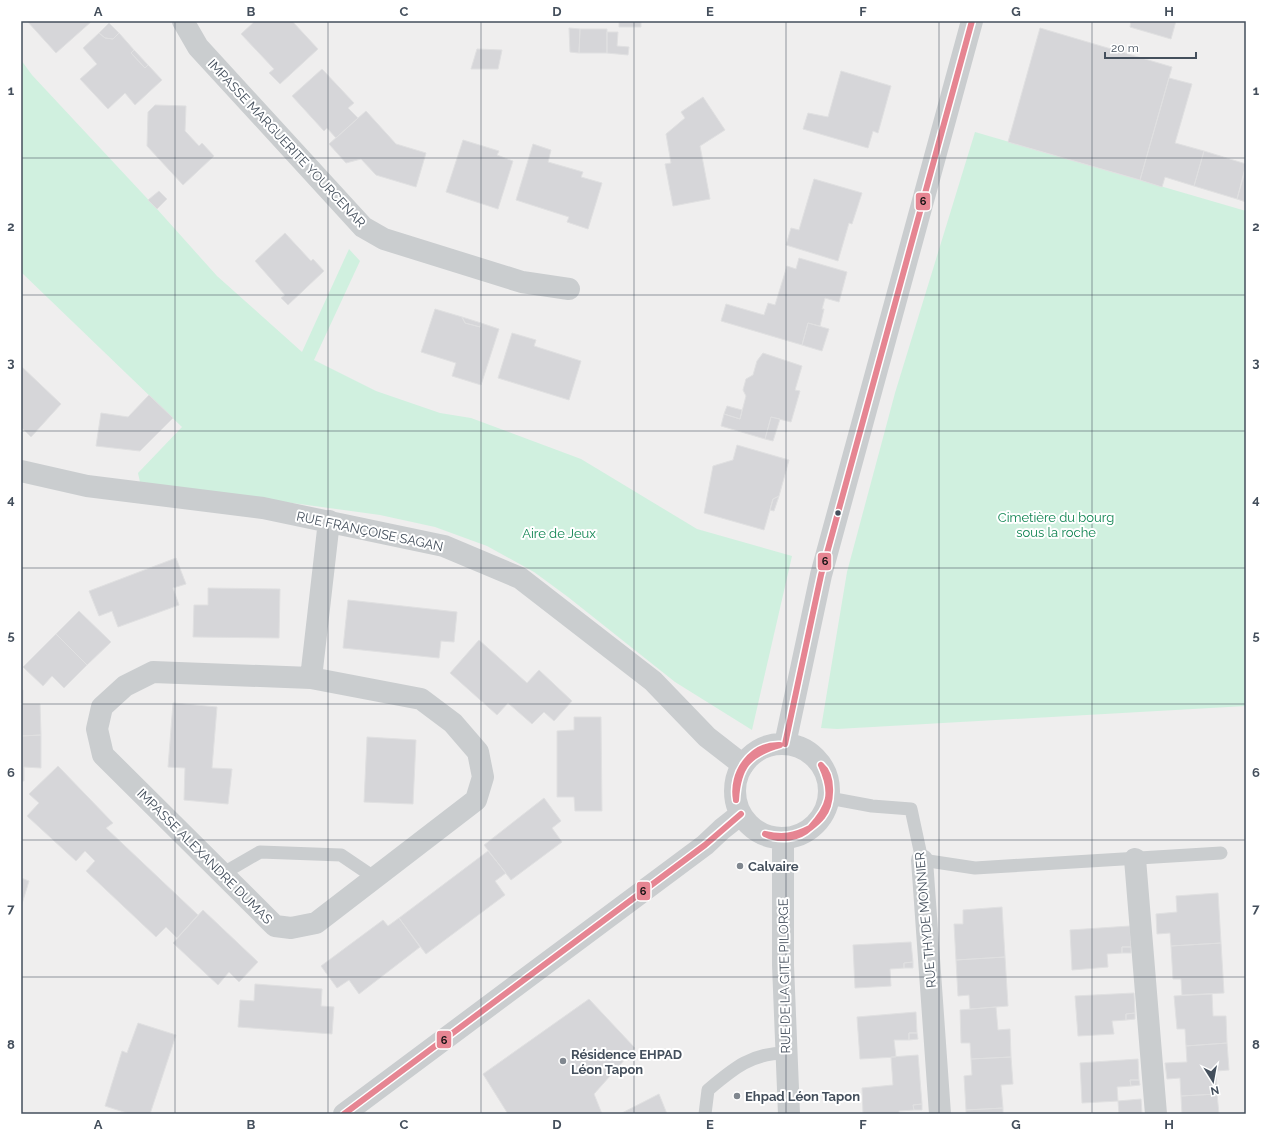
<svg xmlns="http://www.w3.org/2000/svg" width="1267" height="1135" font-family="Raleway,sans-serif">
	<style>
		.green { fill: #d0f0df }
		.building { fill: #d6d6d9; stroke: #e0e0e1 }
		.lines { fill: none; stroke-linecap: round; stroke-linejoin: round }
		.service { stroke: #cacdcf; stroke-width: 13 }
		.minor { stroke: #cacdcf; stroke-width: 22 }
		.tertiary { stroke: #cacdcf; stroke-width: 22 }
		.bus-1-casing { stroke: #fff; stroke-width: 9 }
		.bus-1 { stroke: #e68592; stroke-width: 6 }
		.grid { fill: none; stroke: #444f5c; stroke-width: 1; stroke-opacity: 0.55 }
		.bus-dot { fill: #444f5c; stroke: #fff; stroke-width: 1.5 }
		.poi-dot { fill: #80878f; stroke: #fff; stroke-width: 1.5 }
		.labels { text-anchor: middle; stroke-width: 4; stroke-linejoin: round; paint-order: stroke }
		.street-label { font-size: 13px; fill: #444f5c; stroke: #fff }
		.park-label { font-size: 13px; fill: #0f8451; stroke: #fff }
		.poi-label { font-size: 13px; font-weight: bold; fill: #444f5c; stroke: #fff; text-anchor: start }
		.line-badge { stroke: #fff; stroke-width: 1.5 }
		.pale-badge-label { font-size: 11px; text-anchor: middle; font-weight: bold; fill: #111 }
		.neatline { fill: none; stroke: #444f5c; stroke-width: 1.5 }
		.grid-label { font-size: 13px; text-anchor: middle; font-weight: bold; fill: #444f5c }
	</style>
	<rect width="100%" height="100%" fill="#efeeee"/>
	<!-- green -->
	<path class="green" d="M 21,60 L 32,75 L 157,209 L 217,276 L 302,352 L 349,249 L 360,261 L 314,360 L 376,391 L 440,413 L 471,418 L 581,459 L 697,529 L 792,556 L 752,730 L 675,682 L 568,597 L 534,572 L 487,546 L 435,527 L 380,515 L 140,482 L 138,473 L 182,427 L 21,272 Z
		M 975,132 L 1246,211 L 1246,706 L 837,729 L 821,728 L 847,572 L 895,393 Z"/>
	<!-- building -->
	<path class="building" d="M 27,21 L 92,21 L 56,53 Z
		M 255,21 L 292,21 L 318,49 L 280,84 L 269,73 L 274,69 L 241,34 Z
		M 619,21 L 641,21 L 641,27 L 619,27 Z
		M 1131,21 L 1176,21 L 1171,39 L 1130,27 Z
		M 109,23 L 119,33 L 113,39 L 105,38 L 99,33 Z
		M 569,28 L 580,29 L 579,53 L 570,52 Z
		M 1040,28 L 1172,67 L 1140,180 L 1008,142 Z
		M 580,29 L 607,29 L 607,53 L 579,53 Z
		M 607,32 L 618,32 L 617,46 L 629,47 L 628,55 L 607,53 Z
		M 99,33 L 105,38 L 113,39 L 119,33 L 134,50 L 131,53 L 145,68 L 148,65 L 162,80 L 135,105 L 125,93 L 108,109 L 80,79 L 97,64 L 83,48 Z
		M 477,49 L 502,50 L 498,69 L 471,69 Z
		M 134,50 L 148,65 L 145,68 L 131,53 Z
		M 322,69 L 354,103 L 348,108 L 358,118 L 336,138 L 327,128 L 324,131 L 292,96 Z
		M 841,71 L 891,86 L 878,133 L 873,131 L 868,148 L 803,129 L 808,113 L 828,117 Z
		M 1169,78 L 1192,84 L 1175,143 L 1204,151 L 1194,186 L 1165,177 L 1162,187 L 1140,180 Z
		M 703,97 L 725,130 L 700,146 L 710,199 L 673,206 L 665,164 L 671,163 L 666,134 L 685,118 L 681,112 Z
		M 155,105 L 186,106 L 185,131 L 199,146 L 202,143 L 214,156 L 183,185 L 147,146 L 148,112 Z
		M 366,111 L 396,144 L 426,153 L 416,187 L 376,175 L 361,159 L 346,163 L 329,144 Z
		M 463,140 L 499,151 L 497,155 L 513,161 L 498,209 L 446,192 Z
		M 533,144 L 551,150 L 548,162 L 583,172 L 581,177 L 602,183 L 588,229 L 567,222 L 569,217 L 516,200 Z
		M 1204,151 L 1246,164 L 1237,199 L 1194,186 Z
		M 1246,168 L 1246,202 L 1237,199 Z
		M 814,179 L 862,193 L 852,224 L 849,223 L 838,261 L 786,245 L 791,228 L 799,230 Z
		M 159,191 L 167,199 L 157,209 L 148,200 Z
		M 285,233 L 311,261 L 313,259 L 324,271 L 288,305 L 281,298 L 285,295 L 255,261 Z
		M 799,258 L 847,272 L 839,302 L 825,298 L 822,309 L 824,309 L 820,326 L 808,323 L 802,345 L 721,321 L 726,304 L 764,315 L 768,303 L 775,305 L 787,266 L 796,269 Z
		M 435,309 L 462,317 L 465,323 L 480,327 L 481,323 L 499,329 L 481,385 L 452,376 L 456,363 L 421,352 Z
		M 462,317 L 481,323 L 480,327 L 465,323 Z
		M 808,323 L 829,329 L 822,351 L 802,345 Z
		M 512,333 L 536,340 L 534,346 L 581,361 L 569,400 L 498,378 Z
		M 763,353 L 802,366 L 795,390 L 800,391 L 791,422 L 771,417 L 765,439 L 721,426 L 724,414 L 740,419 L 746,396 L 743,390 L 746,379 L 753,375 L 757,361 Z
		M 21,366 L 61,404 L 31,437 L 21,427 Z
		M 149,395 L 173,418 L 140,451 L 96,446 L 101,413 L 128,417 Z
		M 727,406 L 742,410 L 740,419 L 724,414 Z
		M 771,417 L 780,419 L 773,441 L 765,439 Z
		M 737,445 L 789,460 L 779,496 L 773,499 L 764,530 L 704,513 L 713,466 L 733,460 Z
		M 779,496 L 774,511 L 770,510 L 773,499 Z
		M 176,558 L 186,584 L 173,588 L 179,605 L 118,627 L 112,611 L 99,616 L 89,591 Z
		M 208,588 L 280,589 L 279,638 L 193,637 L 194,605 L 208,605 Z
		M 348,600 L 457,612 L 454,642 L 441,641 L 439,658 L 343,648 Z
		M 79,611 L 111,642 L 87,665 L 56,634 Z
		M 56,634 L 87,665 L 64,688 L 52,676 L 43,686 L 23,667 Z
		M 479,640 L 527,683 L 539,670 L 572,701 L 554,721 L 544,712 L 532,724 L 508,703 L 497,715 L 450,673 Z
		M 21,690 L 23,690 L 23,704 L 40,704 L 41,735 L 21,736 Z
		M 173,703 L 217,707 L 212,768 L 232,769 L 228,804 L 184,800 L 185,768 L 168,767 Z
		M 574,717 L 601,717 L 602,811 L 575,811 L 574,797 L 557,797 L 557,731 L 574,730 Z
		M 41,735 L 41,768 L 24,767 L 24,781 L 21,781 L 21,736 Z
		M 367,737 L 416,740 L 413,804 L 364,802 Z
		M 58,766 L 113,823 L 106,828 L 198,915 L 177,938 L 166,927 L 156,937 L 86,871 L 95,861 L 85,851 L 76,861 L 27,816 L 39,803 L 29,794 Z
		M 544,798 L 561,821 L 552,828 L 562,842 L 511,880 L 484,845 Z
		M 488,851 L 506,873 L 495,881 L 505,895 L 426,954 L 399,918 Z
		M 21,878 L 29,881 L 21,907 Z
		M 1218,893 L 1221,943 L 1171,946 L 1170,933 L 1157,934 L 1156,914 L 1177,912 L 1176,896 Z
		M 1002,907 L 1005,957 L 956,960 L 954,924 L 963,924 L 963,910 Z
		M 203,910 L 258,962 L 239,982 L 229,972 L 218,985 L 173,943 Z
		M 399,918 L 420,947 L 359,994 L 349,980 L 337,988 L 321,966 L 383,920 L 388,926 Z
		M 1130,926 L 1131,947 L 1122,947 L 1122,953 L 1107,954 L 1108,967 L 1072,970 L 1070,930 Z
		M 911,942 L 913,962 L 904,963 L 904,968 L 890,969 L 891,986 L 855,988 L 853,945 Z
		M 1221,943 L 1224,993 L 1182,995 L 1181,979 L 1173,979 L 1171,946 Z
		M 1122,947 L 1131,947 L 1131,953 L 1122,953 Z
		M 1005,957 L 1008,1006 L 970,1009 L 969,995 L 958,996 L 956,960 Z
		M 913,962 L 913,968 L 904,968 L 904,963 Z
		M 255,984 L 322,989 L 321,1006 L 334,1007 L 332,1034 L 238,1027 L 240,1000 L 254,1001 Z
		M 1134,993 L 1135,1013 L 1126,1014 L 1126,1020 L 1112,1021 L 1114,1034 L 1078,1036 L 1075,996 Z
		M 1212,994 L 1213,1016 L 1226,1016 L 1227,1043 L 1186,1046 L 1185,1029 L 1177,1029 L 1174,996 Z
		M 589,999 L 635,1048 L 594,1094 L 602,1114 L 508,1114 L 483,1074 Z
		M 996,1007 L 998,1030 L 1010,1029 L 1011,1057 L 971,1059 L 970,1043 L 961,1043 L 960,1010 Z
		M 916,1012 L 917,1033 L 909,1033 L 909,1040 L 894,1040 L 896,1057 L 860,1059 L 857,1017 Z
		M 1135,1013 L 1135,1019 L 1126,1020 L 1126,1014 Z
		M 138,1023 L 176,1035 L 150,1114 L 130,1114 L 105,1106 L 122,1051 L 127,1053 Z
		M 909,1033 L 917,1033 L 918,1039 L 909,1040 Z
		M 1227,1043 L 1229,1070 L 1216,1071 L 1217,1094 L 1181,1096 L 1180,1078 L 1167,1079 L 1165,1063 L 1187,1062 L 1186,1046 Z
		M 918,1055 L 922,1104 L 913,1105 L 914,1110 L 899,1111 L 899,1114 L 863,1114 L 862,1088 L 893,1085 L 891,1057 Z
		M 1011,1057 L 1013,1084 L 1001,1085 L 1003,1108 L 966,1110 L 964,1076 L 972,1075 L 971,1059 Z
		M 1138,1059 L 1139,1080 L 1130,1080 L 1131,1086 L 1117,1087 L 1118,1101 L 1082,1103 L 1080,1063 Z
		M 1130,1080 L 1139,1080 L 1140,1085 L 1131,1086 Z
		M 659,1094 L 667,1114 L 620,1114 Z
		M 1217,1094 L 1219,1114 L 1182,1114 L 1181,1096 Z
		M 1141,1099 L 1142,1114 L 1119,1114 L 1118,1101 Z
		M 922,1104 L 922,1110 L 914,1110 L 913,1105 Z
		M 1003,1108 L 1003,1114 L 966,1114 L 966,1110 Z"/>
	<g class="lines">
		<!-- service -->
		<path class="service" d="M 829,798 L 872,806 L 911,809 L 922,860 L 975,868 L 1221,853
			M 222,874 L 260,852 L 341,855 L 375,878
			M 705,1114 L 708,1090 C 733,1069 751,1053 786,1053"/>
		<!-- minor -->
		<path class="minor" d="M 183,21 L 198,47 L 363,227 L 384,239 L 522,282 L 569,289
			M 21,471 L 87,486 L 263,508 L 444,546 L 520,578 L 653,681 L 707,737 L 743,765
			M 311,678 L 421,699 L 453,723 L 478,752 L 483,777 L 476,800 L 316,923 L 291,928 L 275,926 L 103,755 L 97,729 L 102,707 L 125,686 L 153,672 L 311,678 L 329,521
			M 1135,859 L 1156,1114
			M 922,860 L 940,1114"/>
		<!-- tertiary -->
		<path class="tertiary" d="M 785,744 L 821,575 L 972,21
			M735 791a47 47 0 1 1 94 0a47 47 0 1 1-94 0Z
			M 783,838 L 783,965 L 789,1114
			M 344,1114 L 705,845 L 722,829 L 741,814"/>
		<!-- bus-1 casing -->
		<g class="bus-1-casing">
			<path id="bus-1" d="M 785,744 L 821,575 L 972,21
				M 736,800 C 731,773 751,744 780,745
				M 736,800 C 738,767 748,754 780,745
				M 810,828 C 830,806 834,793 821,765
				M 810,828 C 814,825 819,821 822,817 C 832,805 834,776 821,765
				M 765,834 C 783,838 794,836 810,828
				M 765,834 C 779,841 799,839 810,828
				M 344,1114 L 705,845 L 741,814"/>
		</g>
		<!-- bus-1 -->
		<use href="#bus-1" class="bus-1"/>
	</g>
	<!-- grid -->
	<path class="grid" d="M 175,21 L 175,1114M 328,21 L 328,1114M 481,21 L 481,1114M 634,21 L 634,1114M 786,21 L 786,1114M 939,21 L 939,1114M 1092,21 L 1092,1114M 21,158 L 1246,158M 21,295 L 1246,295M 21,431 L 1246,431M 21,568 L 1246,568M 21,704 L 1246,704M 21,840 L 1246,840M 21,977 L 1246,977"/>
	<!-- markers -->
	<circle class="bus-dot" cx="838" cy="513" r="3.5"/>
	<g class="poi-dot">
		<circle cx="740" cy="866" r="4"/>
		<circle cx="563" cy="1061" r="4"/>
		<circle cx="737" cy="1096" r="4"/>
	</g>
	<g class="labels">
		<!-- street labels -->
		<g class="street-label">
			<text transform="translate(287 143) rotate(47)" y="5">IMPASSE MARGUERITE YOURCENAR</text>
			<text transform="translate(370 531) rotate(12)" y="5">RUE FRANÇOISE SAGAN</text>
			<text transform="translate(205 856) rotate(45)" y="5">IMPASSE ALEXANDRE DUMAS</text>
			<text transform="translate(925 920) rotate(-95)" y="5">RUE THYDE MONNIER</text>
			<text transform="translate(784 976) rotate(-91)" y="5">RUE DE LA GITE PILORGE</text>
		</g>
		<!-- park labels -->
		<g class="park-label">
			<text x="1056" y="522">Cimetière du bourg<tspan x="1056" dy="15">sous la roche</tspan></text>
			<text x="559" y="538">Aire de Jeux</text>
		</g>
		<!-- poi labels -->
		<g class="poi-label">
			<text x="748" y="871">Calvaire</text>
			<text x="571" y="1059">Résidence EHPAD<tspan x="571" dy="15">Léon Tapon</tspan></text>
			<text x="745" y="1101">Ehpad Léon Tapon</text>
		</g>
	</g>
	<g class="line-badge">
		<rect x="915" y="192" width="16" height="19" rx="4" fill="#e68592"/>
		<rect x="817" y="552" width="15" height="19" rx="4" fill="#e68592"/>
		<rect x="636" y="881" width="15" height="20" rx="4" fill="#e68592"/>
		<rect x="436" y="1030" width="16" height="19" rx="4" fill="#e68592"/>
	</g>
	<g class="pale-badge-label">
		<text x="923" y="205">6</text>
		<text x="825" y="565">6</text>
		<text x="643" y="895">6</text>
		<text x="444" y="1044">6</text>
	</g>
	<!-- border -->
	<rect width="1267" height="1135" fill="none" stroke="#ffffff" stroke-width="44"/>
	<!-- north arrow -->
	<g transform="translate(1213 1081) rotate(169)" stroke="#ffffff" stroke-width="3" paint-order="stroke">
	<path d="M0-3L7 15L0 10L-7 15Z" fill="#444f5c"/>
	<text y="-6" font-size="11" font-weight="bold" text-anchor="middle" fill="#444f5c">N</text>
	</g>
	<!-- scale -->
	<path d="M1105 52v6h91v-6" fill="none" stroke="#444f5c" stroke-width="2"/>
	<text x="1111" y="52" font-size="12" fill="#444f5c" stroke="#ffffff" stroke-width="3" paint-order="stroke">20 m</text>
	<rect x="22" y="22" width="1223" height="1091" class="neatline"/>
	<g class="grid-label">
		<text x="98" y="16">A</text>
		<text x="251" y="16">B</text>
		<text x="404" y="16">C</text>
		<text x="557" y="16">D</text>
		<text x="710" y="16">E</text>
		<text x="863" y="16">F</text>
		<text x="1016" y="16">G</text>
		<text x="1169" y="16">H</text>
		<text x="11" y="95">1</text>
		<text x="1256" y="95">1</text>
		<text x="11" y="231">2</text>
		<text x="1256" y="231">2</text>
		<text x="11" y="367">3</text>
		<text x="1256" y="367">3</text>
		<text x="11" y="504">4</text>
		<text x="1256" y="504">4</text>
		<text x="11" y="640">5</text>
		<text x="1256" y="640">5</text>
		<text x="11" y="777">6</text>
		<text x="1256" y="777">6</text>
		<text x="11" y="913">7</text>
		<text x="1256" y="913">7</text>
		<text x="11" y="1049">8</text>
		<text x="1256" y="1049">8</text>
		<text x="98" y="1129">A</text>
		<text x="251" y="1129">B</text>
		<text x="404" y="1129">C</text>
		<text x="557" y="1129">D</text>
		<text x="710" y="1129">E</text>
		<text x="863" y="1129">F</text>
		<text x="1016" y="1129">G</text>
		<text x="1169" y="1129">H</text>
	</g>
</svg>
